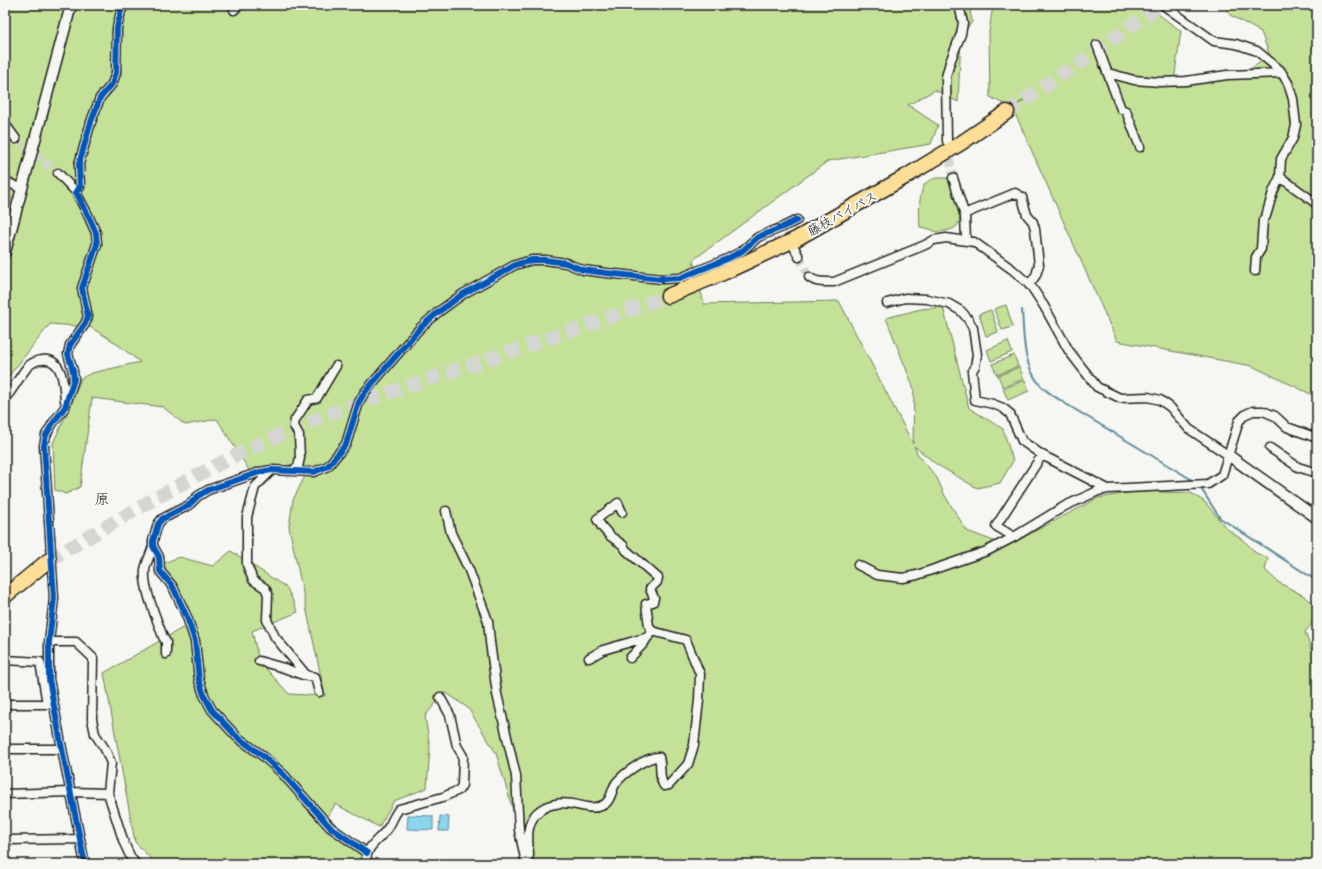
<svg xmlns="http://www.w3.org/2000/svg" width="1322" height="869" font-family="'Playpen Sans','Klee One',sans-serif">
	<style>
		.green { fill: #c4e198; stroke: #707e5a }
		.water { fill: #8cd5ed; stroke: #5f8b99 }
		.lines { fill: none; stroke-linecap: round; stroke-linejoin: round }
		.stream { stroke: #5f8b99; stroke-width: 2 }
		.minor-tunnel { stroke: #d5d5d2; stroke-width: 8; stroke-dasharray: 8 4; stroke-linecap: butt }
		.motorway-tunnel { stroke: #d5d5d2; stroke-width: 14; stroke-dasharray: 14 7; stroke-linecap: butt }
		.minor-casing { stroke: #1c1c1c; stroke-width: 11 }
		.tertiary-casing { stroke: #1c1c1c; stroke-width: 13 }
		.motorway-casing { stroke: #1c1c1c; stroke-width: 17 }
		.minor { stroke: #f6f6f2; stroke-width: 8 }
		.tertiary { stroke: #f6f6f2; stroke-width: 10 }
		.motorway { stroke: #fdde96; stroke-width: 14 }
		.cycleway-casing { stroke: #f6f6f2; stroke-width: 8 }
		.cycleway { stroke: #0057b8; stroke-width: 6 }
		.labels { text-anchor: middle; stroke-width: 4; stroke-linejoin: round; paint-order: stroke }
		.street-label { font-size: 13px; fill: #1c1c1c; stroke: #f6f6f2 }
		.quarter-label { font-size: 15px; fill: #1c1c1c; stroke: #f6f6f2 }
	</style>
	<rect width="100%" height="100%" fill="#f6f6f2"/>
	<filter id="ink" filterUnits="userSpaceOnUse"><feTurbulence type="fractalNoise" baseFrequency=".025" numOctaves="2"/><feDisplacementMap in="SourceGraphic" scale="8" xChannelSelector="R" yChannelSelector="G"/><feConvolveMatrix kernelMatrix="1 2 1 2 8 2 1 2 1" color-interpolation-filters="sRGB"/></filter>
	<g filter="url(#ink)">
		<!-- green -->
		<path class="green" d="M 5,5 L 969,5 L 972,22 L 961,36 L 958,102 L 935,90 L 908,105 L 938,125 L 931,144 L 828,161 L 693,260 L 704,304 L 839,301 L 913,444 L 914,389 L 886,318 L 921,309 L 943,307 L 969,408 L 1003,429 L 1013,461 L 1000,483 L 977,488 L 936,464 L 914,446 L 917,453 L 937,478 L 945,496 L 967,531 L 1007,546 L 1098,498 L 1139,491 L 1191,493 L 1205,502 L 1226,528 L 1244,541 L 1256,553 L 1268,558 L 1265,570 L 1278,582 L 1304,596 L 1317,606 L 1317,618 L 1305,632 L 1311,649 L 1317,651 L 1317,864 L 529,864 L 496,753 L 468,708 L 445,692 L 425,716 L 430,747 L 427,788 L 394,801 L 379,827 L 335,804 L 328,817 L 375,860 L 376,864 L 156,864 L 135,842 L 104,673 L 191,623 L 167,577 L 164,563 L 179,557 L 213,566 L 231,551 L 287,588 L 298,612 L 252,631 L 259,661 L 289,694 L 325,696 L 289,527 L 293,500 L 307,472 L 296,463 L 252,475 L 217,419 L 185,425 L 163,407 L 92,398 L 80,487 L 66,494 L 55,490 L 53,443 L 73,400 L 81,378 L 92,373 L 140,362 L 113,341 L 90,327 L 50,324 L 5,381 Z
			M 993,5 L 1146,5 L 1181,31 L 1174,81 L 1236,78 L 1270,56 L 1261,32 L 1230,15 L 1224,5 L 1288,5 L 1291,9 L 1307,7 L 1308,5 L 1317,5 L 1317,397 L 1252,366 L 1117,341 L 1013,109 L 1029,96 L 1012,108 L 990,97 L 989,32 Z
			M 936,178 L 953,178 L 963,210 C 960,214 960,218 959,222 C 957,231 943,231 936,232 L 930,229 L 920,227 C 919,216 918,189 927,182 C 930,180 933,179 936,178 Z
			M 1006,305 L 1013,327 L 1002,330 L 994,309 Z
			M 991,310 L 998,332 L 986,336 L 979,314 Z
			M 1008,341 L 1012,352 L 991,361 L 987,350 Z
			M 1014,355 L 1018,366 L 997,375 L 992,364 Z
			M 1019,367 L 1024,379 L 1003,387 L 998,376 Z
			M 1025,380 L 1029,391 L 1008,400 L 1003,389 Z"/>
		<!-- water -->
		<path class="water" d="M 408,815 L 433,816 L 433,830 L 407,829 Z
			M 440,816 L 449,817 L 448,831 L 439,831 Z"/>
		<g class="lines">
			<!-- stream -->
			<path class="stream" d="M 1022,310 C 1024,336 1022,365 1041,386 C 1048,393 1057,398 1066,404 L 1194,481
				M 1200,487 L 1220,518 L 1317,581"/>
			<!-- minor-tunnel -->
			<path class="minor-tunnel" d="M 16,139 L 58,173
				M 948,147 L 953,178
				M 799,257 L 809,277"/>
			<!-- motorway-tunnel -->
			<path class="motorway-tunnel" d="M 1007,112 L 1082,61 L 1160,5
				M 49,560 C 139,508 228,453 325,416 C 365,400 406,387 447,373 C 521,348 595,323 668,296"/>
			<!-- minor casing -->
			<g class="minor-casing">
				<path id="minor" d="M 1163,5 L 1214,41 L 1236,44 L 1257,51 L 1280,70 L 1288,83 L 1293,99 L 1296,125 L 1293,138 L 1281,159 L 1280,177 L 1317,204
					M 234,10 L 239,5
					M 1097,45 L 1121,109 L 1126,111 L 1140,147
					M 1108,73 L 1134,80 L 1160,82 L 1186,81 L 1227,75 L 1282,73
					M 5,124 L 16,139
					M 947,141 L 946,77 L 950,62 L 961,34 L 963,23 L 959,5
					M 58,173 L 76,192
					M 953,178 L 965,216 L 966,240
					M 5,181 L 22,189
					M 964,214 L 1015,193 L 1022,197 L 1027,215 L 1033,222 L 1035,229 L 1039,265 L 1036,275 L 1029,285
					M 794,247 L 799,257
					M 1255,271 L 1256,257 L 1261,249 L 1263,220 L 1266,216 L 1273,192 L 1280,177
					M 809,277 C 816,283 824,282 834,282 L 925,245 L 934,240 L 946,238 L 974,242 L 1013,270 L 1031,286 L 1044,306 L 1069,351 L 1097,387 L 1120,398 L 1148,397 L 1160,400 L 1170,407 L 1189,429 L 1228,455
					M 887,303 L 905,298 L 927,299 L 949,304 L 961,311 L 968,319 L 973,328 L 977,355 L 975,366 L 972,371 L 975,400 L 993,404 L 1003,408 L 1010,414 L 1022,441 L 1042,455 L 1108,489
					M 5,399 C 13,389 20,376 28,366 C 32,363 37,360 42,360 C 63,357 64,386 65,401
					M 1270,448 L 1298,467 L 1317,473
					M 272,470 L 255,487 L 247,517 L 247,565 L 253,580 L 265,588 L 268,594 L 267,620 L 275,637 L 307,676
					M 292,471 L 298,467 L 300,458 L 299,435 L 294,426 L 295,420 L 308,400 L 317,398 L 336,366
					M 446,511 L 451,533 L 469,570 L 488,621 L 490,642 L 497,694 L 516,776 L 519,830 L 526,863
					M 1311,514 L 1317,505
					M 1014,537 L 996,526 L 1042,455
					M 153,546 C 151,554 146,563 145,570 C 143,589 157,619 163,637 L 166,642 L 166,654
					M 858,565 L 877,575 L 903,578 L 917,575 L 987,551 L 1014,537 L 1065,506 L 1098,491 L 1108,489 L 1208,484 L 1222,475 L 1239,421 L 1246,414 L 1253,411 L 1263,411 L 1275,416 L 1287,427 L 1317,438
					M 49,642 L 76,642 L 93,658 L 92,719 L 95,734 L 105,749 L 111,763 L 108,793 L 124,843 L 131,858 L 136,864
					M 589,658 L 603,650 L 648,637
					M 630,658 L 644,643 L 649,635
					M 5,660 L 40,662 L 47,704
					M 259,661 L 284,668 L 303,675 L 315,677 L 319,692
					M 5,704 L 52,704
					M 5,749 L 62,749
					M 5,794 L 71,792 L 108,793
					M 5,840 L 79,839
					M 367,853 L 330,827 L 283,774 L 263,756 L 237,737 L 212,710 L 204,695 L 199,680 L 195,641 L 187,617 L 173,587 L 160,571 L 159,557 L 153,546 L 153,541 L 158,524 L 162,519 L 189,505 L 198,496 L 208,490 L 260,472 L 272,470 L 314,472 L 328,466 L 346,444 L 359,402 L 365,392 L 420,328 L 437,313 L 463,294 L 515,265 L 532,260 L 545,260 L 566,263 L 583,270 L 606,273 L 662,279 L 680,278 L 727,259 L 742,251 L 758,237 L 783,227 L 797,220
					M 525,859 L 529,856 C 529,847 527,837 529,828 C 533,808 553,801 572,804 C 583,806 594,811 605,804 C 612,799 611,790 616,783 C 623,774 647,756 659,757 C 662,766 658,777 664,786 L 669,785 L 688,764 L 694,745 L 699,700 L 700,674 L 686,640 L 652,631 L 649,626 L 646,604 L 653,602 L 654,598 L 650,589 L 657,582 L 658,578 L 626,550 L 623,545 L 610,536 L 602,527 L 597,519 L 618,503 L 622,512
					M 85,864 L 62,749 L 49,679 L 49,642 L 54,598 L 44,446 L 46,435 L 53,423 L 65,407 L 74,379 L 73,371 L 68,354 L 70,345 L 85,324 L 88,317 L 82,288 L 97,244 L 96,233 L 88,215 L 76,192 L 80,187 L 79,164 L 91,122 L 100,98 L 112,84 L 116,73 L 117,28 L 121,11 L 125,5
					M 366,864 C 365,845 379,841 388,828 C 392,822 394,815 399,809 L 443,797 L 459,790 L 462,785 L 463,756 L 457,746 L 450,715 L 440,697"/>
			</g>
			<!-- tertiary casing -->
			<g class="tertiary-casing">
				<path id="tertiary" d="M 5,252 L 71,5
					M 1228,455 L 1317,518"/>
			</g>
			<!-- motorway casing -->
			<g class="motorway-casing">
				<path id="motorway" d="M 668,296 L 725,272 L 796,239 L 905,177 L 961,143 L 1007,112
					M 5,596 L 49,560"/>
			</g>
			<!-- minor -->
			<use href="#minor" class="minor"/>
			<!-- tertiary -->
			<use href="#tertiary" class="tertiary"/>
			<!-- motorway -->
			<use href="#motorway" class="motorway"/>
			<!-- cycleway casing -->
			<g class="cycleway-casing">
				<path id="cycleway" d="M 367,853 L 330,827 L 283,774 L 263,756 L 237,737 L 212,710 L 204,695 L 199,680 L 195,641 L 187,617 L 173,587 L 160,571 L 159,557 L 153,546 L 153,541 L 158,524 L 162,519 L 189,505 L 198,496 L 208,490 L 260,472 L 272,470 L 314,472 L 328,466 L 346,444 L 359,402 L 365,392 L 420,328 L 437,313 L 463,294 L 515,265 L 532,260 L 545,260 L 566,263 L 583,270 L 606,273 L 662,279 L 680,278 L 727,259 L 742,251 L 758,237 L 783,227 L 797,220
					M 85,864 L 62,749 L 49,679 L 49,642 L 54,598 L 44,446 L 46,435 L 53,423 L 65,407 L 74,379 L 73,371 L 68,354 L 70,345 L 85,324 L 88,317 L 82,288 L 97,244 L 96,233 L 88,215 L 76,192 L 80,187 L 79,164 L 91,122 L 100,98 L 112,84 L 116,73 L 117,28 L 121,11 L 125,5"/>
			</g>
			<!-- cycleway -->
			<use href="#cycleway" class="cycleway"/>
		</g>
	</g>
	<g class="labels">
		<!-- street labels -->
		<g class="street-label">
			<text transform="translate(842 213) rotate(-29)" y="5">藤枝バイパス</text>
		</g>
		<!-- quarter labels -->
		<g class="quarter-label">
			<text x="102" y="504">原</text>
		</g>
	</g>
	<!-- margin -->
	<rect width="1322" height="869" fill="none" stroke="#f6f6f2" stroke-width="20"/>
	<rect x="10" y="10" width="1302" height="849" fill="none" stroke="#1c1c1c" stroke-width="1.5" filter="url(#ink)"/>
</svg>
